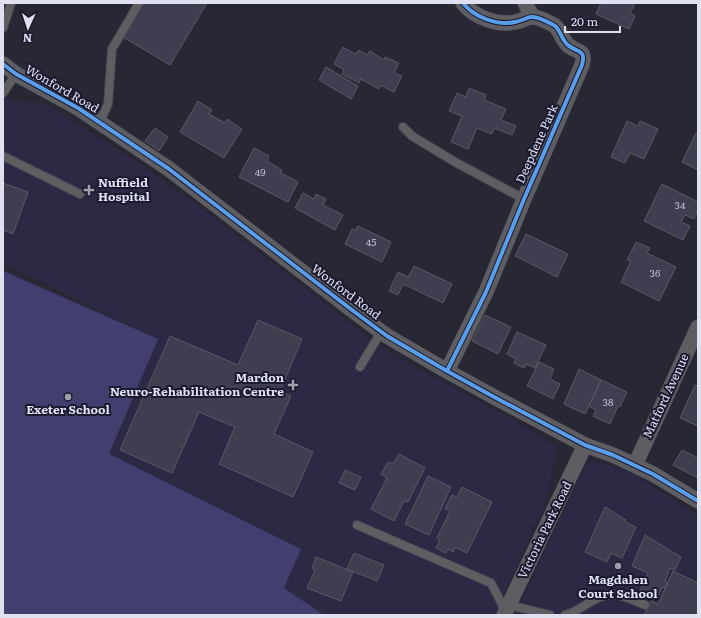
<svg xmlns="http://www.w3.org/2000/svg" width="701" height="618" font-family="Literata,serif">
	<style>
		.built { fill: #2b2944 }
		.green { fill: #423f6e }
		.building { fill: #3f3e50; stroke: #595964 }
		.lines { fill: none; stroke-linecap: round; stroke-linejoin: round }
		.service-casing { stroke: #42434d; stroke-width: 10 }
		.minor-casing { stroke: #42434d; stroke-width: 16 }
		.service { stroke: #5d5d62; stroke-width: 8 }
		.minor { stroke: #5d5d62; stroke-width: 15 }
		.cycleway-casing { stroke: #1a192f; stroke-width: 6 }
		.cycleway { stroke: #5a9eea; stroke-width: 4 }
		.poi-dot { fill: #9fa0ae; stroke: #1a192f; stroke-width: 1.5 }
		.labels { text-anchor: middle; stroke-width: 4; stroke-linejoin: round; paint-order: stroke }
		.number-label { font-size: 10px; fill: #b7b8c8 }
		.street-label { font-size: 12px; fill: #dfe0f0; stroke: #1a192f }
		.poi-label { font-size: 12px; font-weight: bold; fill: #dfe0f0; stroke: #1a192f }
	</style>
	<rect width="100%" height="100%" fill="#282834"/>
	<!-- built -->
	<path class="built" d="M 3,94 L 14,101 L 46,104 L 138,163 L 214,218 L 389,353 L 506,416 L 558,448 L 546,501 L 495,615 L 3,615 L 3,269 L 139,330 L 3,263 Z
		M 593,462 L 627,470 L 698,516 L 698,615 L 515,615 L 584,467 Z"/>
	<!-- green -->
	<path class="green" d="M 3,271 L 158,339 L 109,454 L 301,549 L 284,588 L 324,615 L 3,615 Z"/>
	<!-- building -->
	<path class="building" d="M 143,3 L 207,3 L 170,65 L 123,37 Z
		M 601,3 L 635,3 L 630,13 L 635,16 L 629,29 L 596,14 Z
		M 343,47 L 355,54 L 359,50 L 367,55 L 370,51 L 384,60 L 385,57 L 399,63 L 394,73 L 402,76 L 394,92 L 380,85 L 379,89 L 361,79 L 359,83 L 342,74 L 344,70 L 334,64 Z
		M 326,67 L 358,86 L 351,99 L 319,80 Z
		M 469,88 L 486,95 L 484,100 L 506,109 L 501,120 L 516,126 L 512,135 L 494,128 L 492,134 L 477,128 L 468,149 L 451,142 L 462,116 L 449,111 L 457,93 L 466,97 Z
		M 198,101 L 212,110 L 209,114 L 225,123 L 227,119 L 242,129 L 224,158 L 180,132 Z
		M 627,121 L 638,126 L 640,121 L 658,129 L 644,159 L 630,153 L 625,163 L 611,157 Z
		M 155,128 L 168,137 L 159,151 L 145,141 Z
		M 696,133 L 698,134 L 698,170 L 682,162 Z
		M 254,148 L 269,156 L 267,161 L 282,170 L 281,173 L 298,182 L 288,202 L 239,177 Z
		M 3,183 L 28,192 L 13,234 L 3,230 Z
		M 662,184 L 698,202 L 698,210 L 694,219 L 685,215 L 681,222 L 690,226 L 683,240 L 644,221 Z
		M 303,193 L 314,199 L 316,194 L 326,199 L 323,205 L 343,215 L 335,230 L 295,208 Z
		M 358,226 L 391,242 L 382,262 L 345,244 L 352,229 L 356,230 Z
		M 526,234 L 568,254 L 557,277 L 515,256 Z
		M 636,242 L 650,248 L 647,253 L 676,267 L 659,301 L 621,282 L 631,261 L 627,260 Z
		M 414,266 L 452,284 L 443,303 L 403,284 L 398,295 L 389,291 L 398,272 L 408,277 Z
		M 485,315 L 511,327 L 498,354 L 472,341 Z
		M 258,320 L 302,339 L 280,391 L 291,396 L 274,434 L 313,452 L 293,497 L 219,464 L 235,427 L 199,412 L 172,473 L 120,450 L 170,336 L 238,365 Z
		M 517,332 L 546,345 L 535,368 L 526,364 L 524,368 L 514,363 L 516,359 L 507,354 Z
		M 539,362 L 554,369 L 550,379 L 560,384 L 553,399 L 527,386 Z
		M 579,369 L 601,380 L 585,414 L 564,404 Z
		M 601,380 L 627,392 L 620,407 L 618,406 L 610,424 L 593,416 L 596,410 L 589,406 Z
		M 695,385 L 698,386 L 698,426 L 680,418 Z
		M 682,450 L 698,458 L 698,478 L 673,465 Z
		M 399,454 L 425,468 L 408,502 L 404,501 L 394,521 L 371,509 L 387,478 L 381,474 L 388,462 L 393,464 Z
		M 345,470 L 361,477 L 355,490 L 339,483 Z
		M 428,476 L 451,487 L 429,535 L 405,524 Z
		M 462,487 L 492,502 L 467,553 L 455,547 L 453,552 L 448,549 L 446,553 L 436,548 L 440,540 L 437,538 L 450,511 L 445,509 L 452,495 L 457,497 Z
		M 605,507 L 626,520 L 625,522 L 636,527 L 622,558 L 611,553 L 607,562 L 585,552 Z
		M 645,535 L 681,557 L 675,570 L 670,568 L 665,581 L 667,582 L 665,588 L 662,587 L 657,598 L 640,591 L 648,573 L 632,566 Z
		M 354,553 L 384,565 L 377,581 L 347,569 Z
		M 316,557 L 353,572 L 341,601 L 307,588 L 315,570 L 312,568 Z
		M 673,571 L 698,583 L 698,615 L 644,615 L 651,601 L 658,604 Z"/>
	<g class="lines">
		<!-- service casing -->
		<g class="service-casing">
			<path id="service" d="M 3,28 L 11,3
				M 3,93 L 16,74
				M 100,122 L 108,104 L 112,49 L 139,3
				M 403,127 L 412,136 L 455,162 L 524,199
				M 3,156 L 80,194
				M 360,367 L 381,332
				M 357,525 L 491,583 L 506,612
				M 509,605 L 550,615
				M 565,615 C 574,613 579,609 587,604 C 611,588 621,595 645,605"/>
		</g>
		<!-- minor casing -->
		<g class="minor-casing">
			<path id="minor" d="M 525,3 L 532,16
				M 3,64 L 16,74 L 78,108 L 169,169 L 352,310 L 387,336 L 447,371 L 496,398 L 585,445 L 613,455 L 653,474 L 698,501
				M 447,371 L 486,292 L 524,199 L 582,65 C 586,50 579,53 569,46 C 562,41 561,31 555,26 C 551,23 545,21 541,19 C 529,14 526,20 515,22 C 497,26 474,17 463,3
				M 635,465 L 698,327
				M 504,615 L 585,445"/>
		</g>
		<!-- service -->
		<use href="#service" class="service"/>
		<!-- minor -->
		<use href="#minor" class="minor"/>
		<!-- cycleway casing -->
		<g class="cycleway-casing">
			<path id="cycleway" d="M 3,64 L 16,74 L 78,108 L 169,169 L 352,310 L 387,336 L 447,371 L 496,398 L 585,445 L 613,455 L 653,474 L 698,501
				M 447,371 L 486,292 L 524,199 L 582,65 C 586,50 579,53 569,46 C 562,41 561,31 555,26 C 551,23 545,21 541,19 C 529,14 526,20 515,22 C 497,26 474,17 463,3"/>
		</g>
		<!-- cycleway -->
		<use href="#cycleway" class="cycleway"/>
	</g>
	<!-- markers -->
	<g class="poi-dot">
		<path d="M87 184h4v4h4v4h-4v4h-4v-4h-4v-4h4z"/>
		<path d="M291 379h4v4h4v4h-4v4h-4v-4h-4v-4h4z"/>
		<circle cx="68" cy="397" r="4"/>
		<circle cx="618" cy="566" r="4"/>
	</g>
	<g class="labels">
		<!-- number labels -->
		<g class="number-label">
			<text x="260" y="176">49</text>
			<text x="680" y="209">34</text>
			<text x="371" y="246">45</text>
			<text x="655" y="277">36</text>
			<text x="608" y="406">38</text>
		</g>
		<!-- street labels -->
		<g class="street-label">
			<text transform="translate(62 89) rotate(30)" y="4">Wonford Road</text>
			<text transform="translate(537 144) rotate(-66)" y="4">Deepdene Park</text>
			<text transform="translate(346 292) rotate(37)" y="4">Wonford Road</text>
			<text transform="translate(666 396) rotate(-65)" y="4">Matford Avenue</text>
			<text transform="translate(545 530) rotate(-64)" y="4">Victoria Park Road</text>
		</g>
		<!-- poi labels -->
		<g class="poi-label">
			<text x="98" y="187" text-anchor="start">Nuffield<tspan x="98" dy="14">Hospital</tspan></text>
			<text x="284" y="382" text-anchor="end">Mardon<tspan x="284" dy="14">Neuro-Rehabilitation Centre</tspan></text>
			<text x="68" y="414">Exeter School</text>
			<text x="618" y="584">Magdalen<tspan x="618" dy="14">Court School</tspan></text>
		</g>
	</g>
	<!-- border -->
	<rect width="701" height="618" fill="none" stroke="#dfe0f0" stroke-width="8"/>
	<!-- north arrow -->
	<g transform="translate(28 28) rotate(183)" stroke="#1a192f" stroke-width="3" paint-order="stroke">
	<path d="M0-3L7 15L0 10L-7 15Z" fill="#dfe0f0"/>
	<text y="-6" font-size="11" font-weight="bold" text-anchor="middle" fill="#dfe0f0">N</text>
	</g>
	<!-- scale -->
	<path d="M565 26v6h55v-6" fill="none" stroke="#dfe0f0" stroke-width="2"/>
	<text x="571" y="26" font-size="12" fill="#dfe0f0" stroke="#1a192f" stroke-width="3" paint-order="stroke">20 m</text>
</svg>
